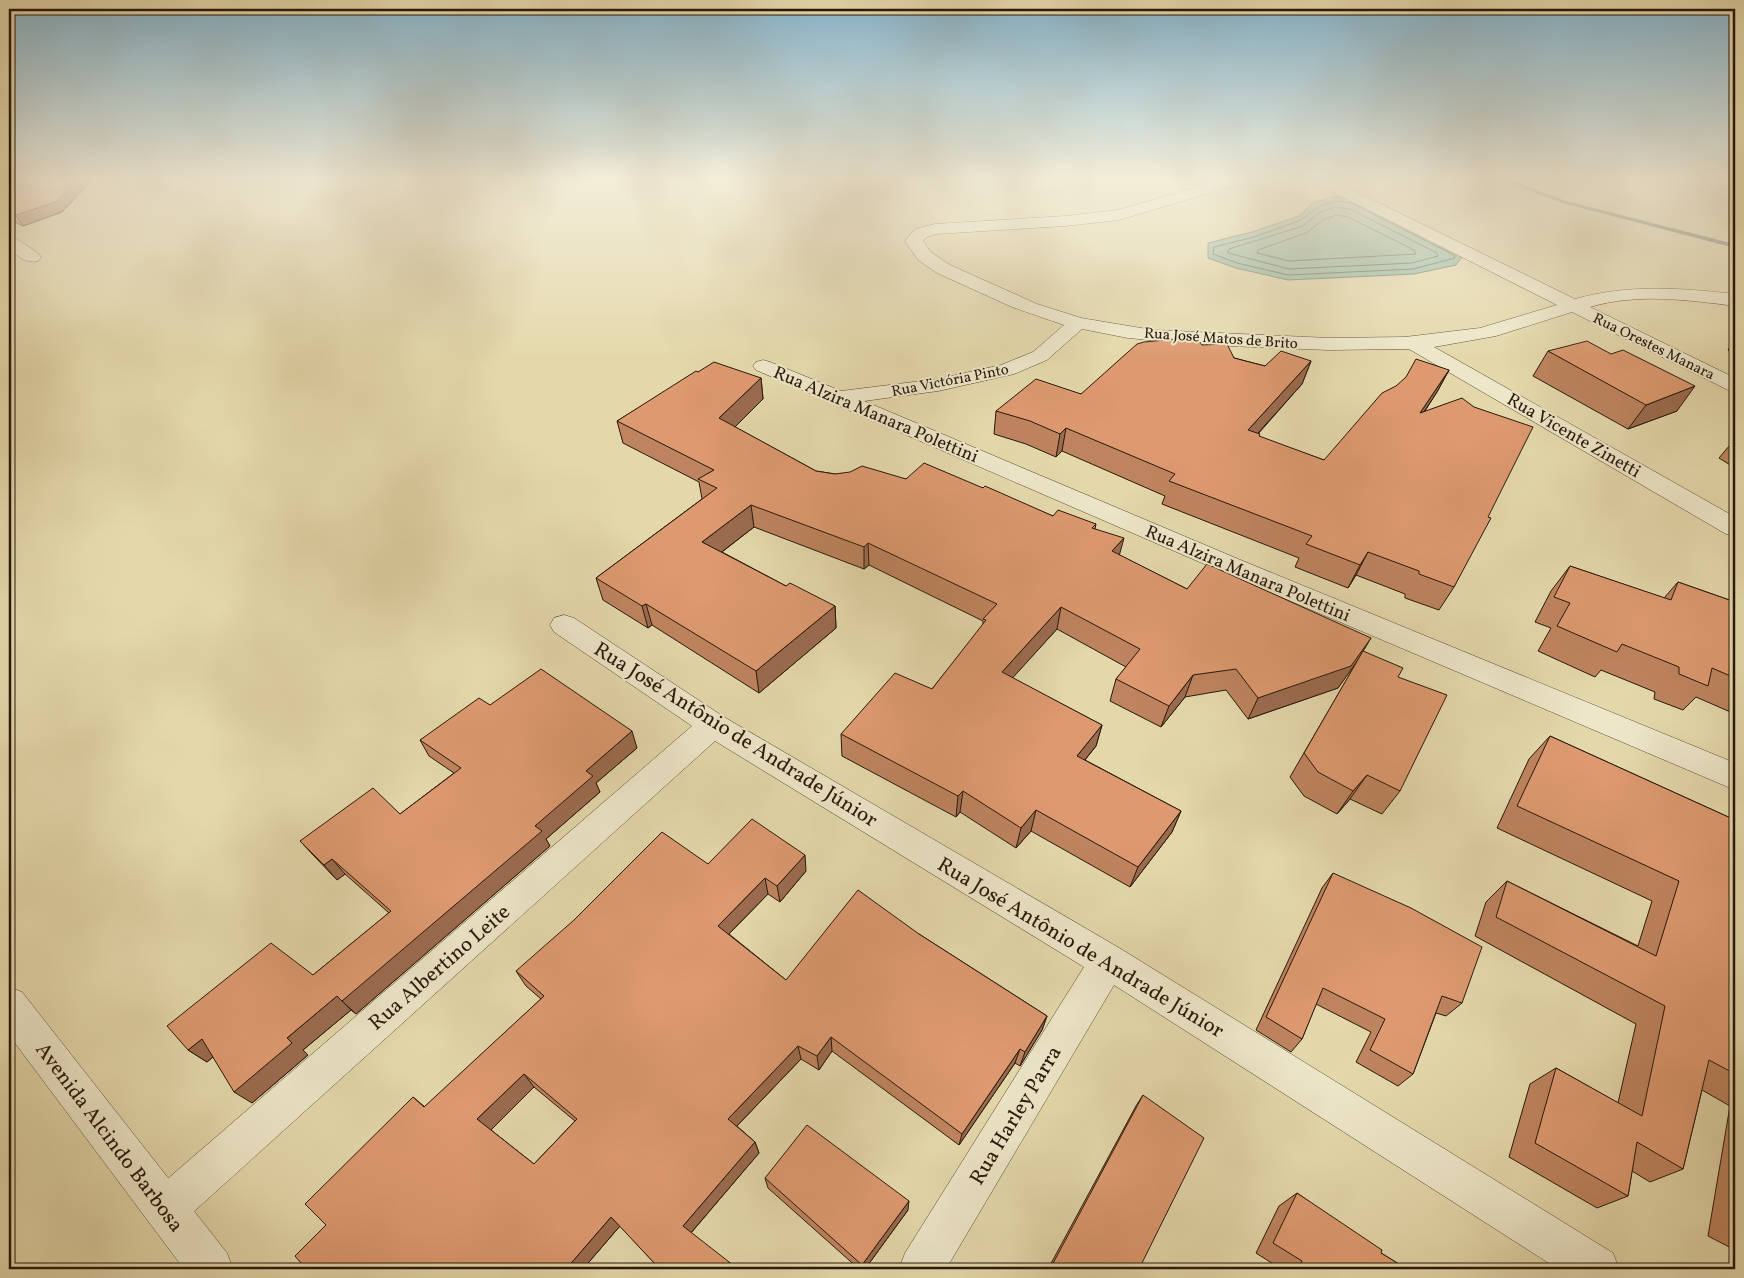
<svg xmlns="http://www.w3.org/2000/svg" width="1744" height="1278" font-family="Vollkorn,serif">
	<style>
		.water { fill: #96baa6; stroke: #6a7968 }
		.lines { fill: none; stroke-linecap: round; stroke-linejoin: round }
		.shore { stroke: #5f6958; stroke-width: 1 }
		.stream { fill: #6a7968; fill-rule: evenodd }
		.minor-casing { stroke: #574833; stroke-width: 1 }
		.tertiary-casing { stroke: #574833; stroke-width: 1 }
		.minor { fill: #ede6c8; fill-rule: evenodd }
		.tertiary { fill: #ede6c8; fill-rule: evenodd }
		.wall { fill: #be845f; stroke: #28180b; fill-rule: evenodd }
		.shaded-wall { fill: #9b6b4e; stroke: #28180b }
		.building { fill: #dd996f; stroke: #28180b; fill-rule: evenodd }
		.labels { text-anchor: middle; stroke-width: 4; stroke-linejoin: round; paint-order: stroke }
		.far-street-label { font-size: 15px; fill: #28180b; stroke: #ede6c8 }
		.street-label { font-size: 18px; fill: #28180b; stroke: #ede6c8 }
		.near-street-label { font-size: 21px; fill: #28180b; stroke: #ede6c8 }
	</style>
	<rect width="100%" height="100%" fill="#e4d8ab"/>
	<filter id="stains"><feTurbulence type="fractalNoise" baseFrequency=".004" numOctaves="4"/><feColorMatrix values="0 0 0 0 .2 0 0 0 0 .09 0 0 0 0 .02 0 0 0 .5 -.17"/></filter>
	<radialGradient id="worn" r=".72"><stop offset=".6" stop-color="#630" stop-opacity="0"/><stop offset="1" stop-color="#630" stop-opacity=".3"/></radialGradient>
	<!-- water -->
	<path class="water" d="M 1334,196 L 1353,198 L 1464,254 L 1456,265 L 1414,274 L 1288,280 L 1236,268 L 1208,258 L 1208,243 L 1252,232 L 1299,216 L 1313,203 Z"/>
	<g class="lines">
		<!-- shore -->
		<path class="shore" d="M 1335,201 L 1352,203 L 1454,255 L 1455,258 L 1413,269 L 1288,275 L 1237,263 L 1213,254 L 1214,247 L 1254,237 L 1301,220 L 1316,208 Z
			M 1336,207 L 1350,209 L 1437,253 L 1438,256 L 1412,263 L 1289,269 L 1228,253 L 1229,249 L 1303,226 L 1319,213 Z
			M 1337,215 L 1348,217 L 1414,250 L 1416,254 L 1289,261 L 1257,253 L 1258,250 L 1306,233 L 1323,220 Z"/>
		<!-- stream -->
		<path class="stream" d="M 1498,179 L 1507,179 L 1566,201 L 1735,244 L 1735,248 L 1562,203 Z"/>
		<!-- minor casing -->
		<g class="minor-casing">
			<path id="minor" d="M 1225,179 L 1249,179 L 1246,182 L 1119,220 L 1066,226 L 936,234 L 927,237 L 923,241 L 931,252 L 950,265 L 1037,304 L 1081,318 L 1153,330 L 1329,338 L 1405,337 L 1480,328 L 1557,305 L 1313,182 L 1310,179 L 1330,179 L 1575,299 C 1629,284 1681,288 1735,294 L 1735,306 C 1687,300 1638,293 1590,307 L 1735,378 L 1735,392 L 1728,390 L 1572,312 L 1496,336 L 1434,347 L 1735,517 L 1735,536 L 1726,534 L 1409,349 L 1329,350 L 1204,345 L 1128,338 L 1082,329 L 1047,360 L 1014,374 L 938,391 L 864,401 L 1243,561 L 1735,763 L 1735,790 L 1225,573 L 756,370 L 753,366 L 756,362 L 763,360 L 770,362 L 841,391 L 938,379 L 1001,365 L 1033,352 L 1064,325 L 1012,307 L 937,273 L 918,260 L 905,241 L 915,229 L 935,224 L 1066,216 L 1118,210 Z
				M 9,237 L 15,238 L 38,253 L 41,257 L 38,261 C 26,264 18,256 9,249 Z
				M 564,615 L 574,618 L 724,717 L 1121,949 L 1613,1253 L 1619,1269 L 1558,1269 L 1114,985 L 946,1269 L 899,1269 L 905,1253 L 1084,967 L 715,741 L 180,1224 L 165,1230 L 150,1224 L 144,1209 L 150,1194 L 692,726 L 554,632 L 550,625 L 554,618 Z"/>
		</g>
		<!-- tertiary casing -->
		<g class="tertiary-casing">
			<path id="tertiary" d="M 9,987 L 22,992 L 227,1253 L 233,1269 L 184,1269 L 9,1035 Z"/>
		</g>
		<!-- minor -->
		<use href="#minor" class="minor"/>
		<!-- tertiary -->
		<use href="#tertiary" class="tertiary"/>
	</g>
	<!-- wall -->
	<path class="wall" d="M 9,179 L 93,179 L 62,212 L 23,226 L 9,219 Z
		M 1735,339 L 1735,353 L 1728,350 Z
		M 1202,345 L 1234,358 L 1265,366 L 1311,361 L 1302,384 L 1258,434 L 1259,437 L 1324,460 L 1449,370 L 1437,392 L 1425,411 L 1488,517 L 1454,587 L 1439,610 L 1405,598 L 1405,594 L 1356,575 L 1348,588 L 1295,567 L 1299,558 L 1162,504 L 1165,496 L 1062,451 L 1056,457 L 1026,444 L 994,434 L 996,411 L 1081,394 Z
		M 1548,351 L 1677,411 L 1628,429 L 1533,376 Z
		M 698,372 L 761,378 L 763,399 L 735,427 L 816,471 L 835,474 L 906,479 L 983,488 L 1053,516 L 1096,524 L 1095,529 L 1119,555 L 1187,589 L 1363,651 L 1398,677 L 1400,791 L 1382,814 L 1350,799 L 1337,814 L 1304,796 L 1290,777 L 1358,660 L 1338,688 L 1248,719 L 1226,690 L 1185,697 L 1161,727 L 1110,701 L 1116,679 L 1126,667 L 1057,629 L 1012,678 L 1102,725 L 1096,746 L 1085,760 L 1181,811 L 1172,832 L 1130,887 L 1031,831 L 1016,848 L 960,812 L 956,817 L 842,756 L 841,734 L 932,689 L 983,625 L 983,621 L 869,565 L 864,569 L 754,527 L 722,552 L 786,586 L 835,606 L 836,628 L 759,693 L 652,625 L 648,628 L 603,600 L 596,578 L 702,499 L 699,482 L 623,443 L 617,421 Z
		M 1735,439 L 1735,468 L 1719,458 Z
		M 1570,566 L 1664,598 L 1678,582 L 1735,602 L 1735,714 L 1696,697 L 1683,710 L 1654,699 L 1655,692 L 1601,670 L 1595,677 L 1538,651 L 1551,628 L 1535,622 L 1551,591 Z
		M 490,705 L 637,748 L 596,783 L 600,792 L 546,839 L 550,846 L 356,1014 L 351,1010 L 303,1050 L 308,1055 L 252,1103 L 213,1057 L 207,1062 L 188,1050 L 313,975 L 389,913 L 345,874 L 337,880 L 314,856 L 300,841 L 400,814 L 454,773 L 429,756 L 420,740 Z
		M 1550,736 L 1735,820 L 1735,1250 L 1708,1236 L 1730,1106 L 1702,1090 L 1683,1169 L 1650,1182 L 1632,1171 L 1628,1196 L 1597,1208 L 1509,1157 L 1530,1084 L 1556,1068 L 1618,1103 L 1636,1024 L 1475,936 L 1486,902 L 1507,881 L 1638,946 L 1652,901 L 1497,828 L 1529,759 Z
		M 708,864 L 806,871 L 780,902 L 768,894 L 729,934 L 786,980 L 919,934 L 1047,1016 L 1042,1030 L 1020,1066 L 1015,1063 L 959,1145 L 832,1051 L 819,1070 L 801,1059 L 737,1126 L 755,1142 L 759,1153 L 691,1233 L 657,1266 L 620,1226 L 583,1269 L 326,1225 L 413,1097 L 425,1107 L 541,999 L 526,986 L 516,971 ZM 534,1087 L 575,1121 L 534,1164 L 491,1130 Z
		M 1333,873 L 1462,1003 L 1446,1016 L 1436,1013 L 1413,1074 L 1398,1086 L 1356,1062 L 1371,1032 L 1316,1004 L 1302,1039 L 1291,1052 L 1256,1030 L 1322,888 Z
		M 1143,1095 L 1139,1269 L 1048,1269 L 1136,1106 Z
		M 765,1178 L 908,1210 L 865,1269 L 859,1269 L 768,1188 Z
		M 1297,1193 L 1381,1253 L 1407,1269 L 1281,1269 L 1256,1253 L 1279,1206 Z"/>
	<!-- shaded-wall -->
	<path class="shaded-wall" d="M 77,179 L 93,179 L 62,212 L 23,226 L 16,215 Z
		M 1311,361 L 1302,384 L 1240,453 L 1248,430 Z
		M 1449,370 L 1437,392 L 1408,436 L 1420,413 Z
		M 761,378 L 763,399 L 722,440 L 719,418 Z
		M 1695,386 L 1677,411 L 1628,429 L 1646,405 Z
		M 1066,428 L 1062,451 L 1056,457 L 1060,434 Z
		M 751,505 L 754,527 L 706,564 L 702,542 Z
		M 1124,538 L 1118,560 L 1112,551 Z
		M 868,543 L 869,565 L 864,569 L 864,547 Z
		M 1368,552 L 1356,575 L 1348,588 L 1360,565 Z
		M 646,604 L 652,625 L 648,628 L 642,606 Z
		M 835,606 L 836,628 L 759,693 L 756,671 Z
		M 1061,607 L 1057,629 L 998,694 L 1002,672 Z
		M 1371,638 L 1358,660 L 1338,688 L 1248,719 L 1258,698 Z
		M 1193,675 L 1185,697 L 1161,727 L 1169,706 Z
		M 1102,725 L 1096,746 L 1071,777 L 1077,756 Z
		M 632,731 L 637,748 L 596,783 L 600,792 L 546,839 L 550,846 L 356,1014 L 342,1001 L 535,826 L 586,771 Z
		M 1367,775 L 1350,799 L 1337,814 L 1353,791 Z
		M 963,791 L 960,812 L 956,817 L 958,796 Z
		M 1036,810 L 1031,831 L 1016,848 L 1021,828 Z
		M 1181,811 L 1172,832 L 1130,887 L 1138,867 Z
		M 805,855 L 806,871 L 780,902 L 777,886 Z
		M 332,859 L 345,874 L 337,880 L 324,865 Z
		M 765,878 L 768,894 L 722,941 L 718,926 Z
		M 337,996 L 351,1010 L 303,1050 L 308,1055 L 252,1103 L 234,1092 L 287,1038 Z
		M 1047,1016 L 1042,1030 L 1020,1066 L 1025,1052 Z
		M 831,1037 L 832,1051 L 819,1070 L 817,1056 Z
		M 202,1039 L 220,1051 L 207,1062 L 188,1050 Z
		M 798,1046 L 801,1059 L 732,1131 L 728,1119 Z
		M 1020,1049 L 1015,1063 L 959,1145 L 962,1134 Z
		M 524,1074 L 534,1087 L 490,1131 L 477,1119 Z
		M 755,1142 L 759,1153 L 689,1235 L 683,1226 Z
		M 909,1201 L 908,1210 L 865,1269 L 862,1269 L 862,1265 Z
		M 611,1217 L 620,1226 L 583,1269 L 566,1269 Z"/>
	<!-- building -->
	<path class="building" d="M 9,179 L 77,179 L 56,202 L 16,215 L 9,212 Z
		M 1196,337 L 1202,345 L 1227,344 L 1234,358 L 1265,366 L 1281,351 L 1311,361 L 1248,430 L 1260,434 L 1259,436 L 1324,460 L 1382,393 L 1396,386 L 1406,377 L 1416,359 L 1449,370 L 1420,413 L 1462,398 L 1474,407 L 1533,427 L 1488,517 L 1491,518 L 1454,587 L 1419,574 L 1419,571 L 1368,552 L 1360,565 L 1306,544 L 1312,536 L 1169,481 L 1175,474 L 1066,428 L 1060,434 L 1030,421 L 996,411 L 1036,379 L 1081,394 L 1137,344 L 1144,342 Z
		M 1587,341 L 1611,354 L 1623,350 L 1695,386 L 1646,405 L 1548,351 Z
		M 714,362 L 761,378 L 719,418 L 816,471 L 835,474 L 850,472 L 862,466 L 906,479 L 924,463 L 983,488 L 985,486 L 1053,516 L 1058,510 L 1096,524 L 1092,528 L 1124,538 L 1112,551 L 1187,589 L 1207,564 L 1371,638 L 1351,666 L 1258,698 L 1236,669 L 1193,675 L 1169,706 L 1116,679 L 1140,649 L 1061,607 L 1002,672 L 1102,725 L 1077,756 L 1181,811 L 1138,867 L 1036,810 L 1021,828 L 963,791 L 958,796 L 841,734 L 895,673 L 932,689 L 986,620 L 983,619 L 997,604 L 868,543 L 864,547 L 751,505 L 702,542 L 786,586 L 790,583 L 835,606 L 756,671 L 646,604 L 642,606 L 596,578 L 717,488 L 698,479 L 714,470 L 617,421 L 696,371 L 698,372 Z
		M 1570,566 L 1671,600 L 1678,582 L 1735,602 L 1735,678 L 1712,668 L 1708,686 L 1679,674 L 1679,667 L 1622,644 L 1617,652 L 1557,626 L 1570,603 L 1554,597 Z
		M 1363,651 L 1403,668 L 1398,677 L 1447,695 L 1400,791 L 1367,775 L 1353,791 L 1318,772 L 1304,753 Z
		M 541,669 L 632,731 L 586,771 L 593,776 L 535,826 L 542,831 L 342,1001 L 337,996 L 287,1038 L 292,1043 L 234,1092 L 202,1039 L 188,1050 L 167,1026 L 271,943 L 313,975 L 391,911 L 332,859 L 324,865 L 300,841 L 373,788 L 400,814 L 461,768 L 420,740 L 479,698 L 490,705 Z
		M 1550,736 L 1735,820 L 1735,1074 L 1709,1060 L 1683,1169 L 1637,1142 L 1628,1196 L 1535,1143 L 1556,1068 L 1642,1116 L 1665,1006 L 1496,917 L 1507,881 L 1656,956 L 1679,881 L 1517,806 Z
		M 752,819 L 805,855 L 777,886 L 765,878 L 718,926 L 786,980 L 858,890 L 919,934 L 1047,1016 L 1025,1052 L 1020,1049 L 962,1134 L 831,1037 L 817,1056 L 798,1046 L 728,1119 L 755,1142 L 683,1226 L 738,1269 L 655,1269 L 657,1266 L 611,1217 L 566,1269 L 306,1269 L 295,1256 L 326,1225 L 305,1204 L 413,1097 L 424,1107 L 544,996 L 516,971 L 574,920 L 662,832 L 708,864 ZM 524,1074 L 577,1119 L 534,1164 L 477,1119 Z
		M 1333,873 L 1411,908 L 1482,947 L 1462,1003 L 1442,996 L 1413,1074 L 1370,1050 L 1385,1019 L 1323,988 L 1302,1039 L 1266,1017 Z
		M 1143,1095 L 1204,1138 L 1139,1269 L 1050,1269 Z
		M 807,1125 L 909,1201 L 862,1265 L 765,1178 Z
		M 1297,1193 L 1382,1250 L 1381,1253 L 1407,1269 L 1298,1269 L 1302,1261 L 1273,1243 Z"/>
	<!-- sky -->
	<linearGradient id="sky" x2="0" y2="1"><stop stop-color="#87b6ce"/><stop offset="0.5" stop-color="#f3edd9"/><stop offset="1" stop-color="#f3edd9" stop-opacity="0"/></linearGradient>
	<rect width="1744" height="358" fill="url(#sky)"/>
	<g class="labels">
		<!-- far-street labels -->
		<g class="far-street-label">
			<text transform="translate(1221 338) rotate(4)" y="5">Rua José Matos de Brito</text>
			<text transform="translate(1654 346) rotate(26)" y="5">Rua Orestes Manara</text>
			<text transform="translate(950 380) rotate(-11)" y="5">Rua Victória Pinto</text>
		</g>
		<!-- street labels -->
		<g class="street-label">
			<text transform="translate(876 414) rotate(23)" y="6">Rua Alzira Manara Polettini</text>
			<text transform="translate(1574 435) rotate(30)" y="6">Rua Vicente Zinetti</text>
			<text transform="translate(1248 573) rotate(23)" y="6">Rua Alzira Manara Polettini</text>
		</g>
		<!-- near-street labels -->
		<g class="near-street-label">
			<text transform="translate(736 734) rotate(32)" y="7">Rua José Antônio de Andrade Júnior</text>
			<text transform="translate(1081 947) rotate(31)" y="7">Rua José Antônio de Andrade Júnior</text>
			<text transform="translate(439 967) rotate(-41)" y="7">Rua Albertino Leite</text>
			<text transform="translate(1015 1115) rotate(-59)" y="7">Rua Harley Parra</text>
			<text transform="translate(110 1137) rotate(53)" y="7">Avenida Alcindo Barbosa</text>
		</g>
	</g>
	<!-- margin -->
	<rect width="1744" height="1278" fill="none" stroke="#e4d8ab" stroke-width="30"/>
	<rect x="10" y="10" width="1724" height="1258" fill="none" stroke="#28180b" stroke-width="2.5"/>
	<rect x="15" y="15" width="1714" height="1248" fill="none" stroke="#28180b"/>
	<rect width="100%" height="100%" filter="url(#stains)"/>
	<rect width="100%" height="100%" fill="url(#worn)"/>
</svg>
